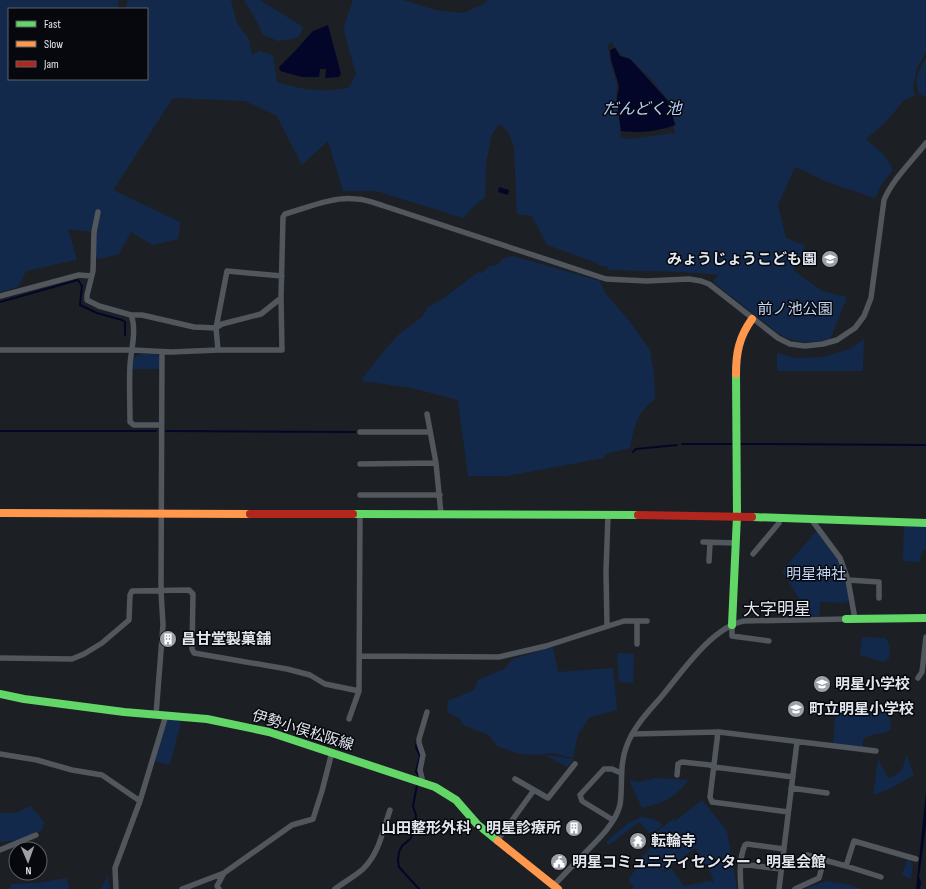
<svg xmlns="http://www.w3.org/2000/svg" width="926" height="889" font-family="'Sofia Sans Condensed','Noto Sans JP',sans-serif">
	<style>
		.green { fill: #13294b; fill-rule: evenodd }
		.water { fill: #030628 }
		.lines { fill: none; stroke-linecap: round; stroke-linejoin: round }
		.stream { stroke: #030628; stroke-width: 2 }
		.street { stroke: #52575d; stroke-width: 5.5 }
		.fast { stroke: #63d668; stroke-width: 8 }
		.slow { stroke: #ff974d; stroke-width: 8 }
		.jam { stroke: #b3261e; stroke-width: 8 }
		.labels { text-anchor: middle; stroke-width: 3; stroke-linejoin: round; paint-order: stroke }
		.poi-label { font-size: 15px; font-weight: bold; fill: #e2e6ed; stroke: #06080d; text-anchor: start }
		.park-label { font-size: 15px; fill: #c2d5f2; stroke: #06080d }
		.street-label { font-size: 15px; fill: #e2e6ed; stroke: #06080d }
		.water-label { font-size: 16px; font-style: italic; fill: #b3cef9; stroke: #06080d }
		.quarter-label { font-size: 17px; fill: #e2e6ed; stroke: #06080d }
	</style>
	<rect width="100%" height="100%" fill="#1c2024"/>
	<!-- green -->
	<path class="green" d="M 0,0 L 119,0 L 118,9 L 9,9 L 9,79 L 147,79 L 147,9 L 125,9 L 128,0 L 231,0 L 237,23 L 249,39 L 252,55 L 260,51 L 273,55 L 277,82 C 303,90 322,93 348,88 L 356,75 L 344,31 L 345,23 L 353,0 L 403,0 L 436,10 L 464,13 L 487,2 L 487,0 L 926,0 L 926,52 L 917,68 L 913,88 L 915,96 L 904,100 L 886,122 L 866,139 L 885,156 L 893,170 L 881,185 L 875,198 L 824,181 L 809,173 L 795,167 L 778,205 L 786,238 L 804,245 L 804,256 L 793,270 L 822,291 L 847,297 L 830,340 C 811,342 795,345 778,333 L 713,282 L 718,275 L 686,272 L 609,270 L 606,266 L 601,266 L 592,261 L 547,245 L 532,216 L 517,214 L 514,148 L 509,133 L 501,125 L 498,126 L 492,134 L 486,164 L 485,197 L 474,206 L 463,218 L 376,191 L 343,191 L 328,141 L 302,165 L 277,116 L 245,101 L 173,98 L 113,190 L 180,222 L 178,239 L 153,245 L 131,232 L 119,254 L 99,259 L 96,256 L 95,232 L 68,229 L 76,256 L 76,260 L 26,271 L 18,287 L 0,292 ZM 611,42 L 615,47 L 621,55 L 630,59 L 648,76 L 668,100 L 676,125 L 673,127 L 675,131 L 674,135 L 672,133 L 633,139 L 621,138 L 616,98 L 617,86 L 610,60 L 609,51 L 607,46 Z
		M 244,0 L 260,0 L 303,27 L 300,35 L 297,38 L 278,41 L 263,35 L 255,18 Z
		M 926,58 L 926,97 L 919,94 C 914,79 918,71 926,58 Z
		M 513,256 L 600,281 L 605,293 L 630,322 L 650,350 L 654,375 L 655,399 C 637,412 634,427 630,448 L 605,454 L 604,458 L 507,476 L 468,476 L 458,400 L 412,388 L 363,381 L 362,379 L 383,352 L 398,335 L 422,317 L 428,307 L 444,298 L 478,272 L 482,273 L 489,266 L 497,265 L 502,259 Z
		M 864,339 L 863,371 L 777,371 L 777,353 L 796,358 L 823,357 L 850,349 Z
		M 141,354 L 156,354 L 160,358 L 160,369 L 132,369 C 132,361 133,357 141,354 Z
		M 906,525 L 926,526 L 926,549 L 922,551 L 920,562 L 903,561 L 904,527 Z
		M 819,528 L 840,558 L 852,599 L 845,603 L 820,602 L 819,616 L 810,616 L 782,571 Z
		M 862,637 L 886,638 L 890,647 L 889,658 L 883,662 L 860,655 Z
		M 553,647 L 558,672 L 613,668 L 617,710 L 590,717 L 578,734 L 573,758 L 552,753 L 538,755 L 519,754 L 497,746 L 489,735 L 463,725 L 459,718 L 447,712 L 448,701 L 474,690 L 478,680 L 504,669 L 513,659 Z
		M 617,653 L 634,654 L 633,683 L 619,682 Z
		M 836,707 L 889,712 L 891,730 C 882,735 872,733 863,739 L 863,748 L 833,744 Z
		M 167,719 L 181,721 L 170,765 L 155,761 Z
		M 906,754 L 914,775 L 889,789 L 873,795 L 878,759 L 888,778 C 902,774 904,768 906,754 Z
		M 545,755 L 574,759 L 567,767 Z
		M 656,778 L 689,780 C 672,799 667,802 642,808 L 629,780 L 639,782 Z
		M 702,800 L 727,831 L 737,889 L 633,889 L 634,887 L 628,880 L 636,869 L 637,861 L 646,853 L 663,873 L 671,868 L 684,886 L 710,881 L 714,883 L 711,873 L 695,848 L 663,872 L 646,852 L 657,843 L 651,836 L 673,819 L 675,821 Z
		M 30,806 L 38,814 L 44,823 L 42,830 L 19,840 L 0,842 L 0,813 L 16,813 Z
		M 641,817 L 654,819 L 663,825 L 650,834 L 639,822 L 609,845 L 606,842 L 628,823 Z
		M 907,860 L 910,861 L 913,865 L 911,879 L 902,875 Z
		M 108,875 L 110,889 L 101,889 Z
		M 67,878 L 69,889 L 9,889 L 12,884 L 36,883 Z
		M 826,881 L 851,885 L 862,889 L 803,889 Z"/>
	<!-- water -->
	<path class="water" d="M 328,25 L 341,74 L 339,77 L 325,78 L 326,69 L 320,69 L 319,77 L 302,77 L 280,71 L 279,67 L 295,51 L 313,31 Z
		M 615,48 L 620,56 L 630,59 L 668,101 L 675,125 C 656,132 641,133 621,131 L 617,99 L 619,86 L 611,59 L 610,50 Z
		M 499,187 L 509,190 L 508,195 L 498,192 Z
		M 926,792 L 926,826 L 919,877 L 921,882 L 920,889 L 916,889 Z"/>
	<g class="lines">
		<!-- stream -->
		<path class="stream" d="M 0,302 L 78,280 L 82,286 L 80,305 L 97,313 L 122,320 L 125,322 L 125,335
			M 0,431 L 156,431
			M 166,431 L 355,432
			M 682,444 L 732,444
			M 741,444 L 926,445
			M 633,452 L 636,449 L 677,445
			M 417,741 L 416,747 L 420,756 L 416,772 L 419,776
			M 417,785 L 413,806 L 416,815 L 415,831 L 410,839 L 402,846 L 399,852 L 398,861 L 399,867 L 419,889"/>
		<!-- street -->
		<path class="street" d="M 98,212 L 94,232 L 93,271 L 87,295 L 87,300 L 99,306 L 131,315 C 137,330 131,350 130,365 C 129,384 130,403 130,422 L 134,425 L 161,425
			M 0,296 L 79,275 L 91,276
			M 131,315 L 142,315 L 194,327 L 216,328 L 222,324 L 261,314 L 281,298
			M 0,350 L 132,350 L 172,352 L 218,350 L 282,350 L 281,298 L 283,217 L 285,214 C 306,208 334,196 356,199 C 365,199 375,203 384,206 L 606,279 L 647,281 L 689,279 L 701,281 L 709,284 L 718,291 L 778,338 L 790,344 L 805,346 L 823,344 L 837,340 L 855,328 L 864,316 L 871,298 L 884,200 C 893,179 912,161 926,143
			M 218,350 L 216,328 L 227,271 L 282,276
			M 427,414 L 436,463 L 441,514
			M 360,432 L 430,432
			M 360,464 L 436,463
			M 360,495 L 440,495
			M 811,519 L 840,558 L 848,580 L 855,619
			M 703,542 L 736,543
			M 753,554 L 779,523 L 780,518
			M 709,561 L 710,543
			M 848,580 L 879,582 L 879,598
			M 637,621 L 637,644
			M 732,625 L 732,636 L 769,641
			M 607,626 L 606,572 L 608,515
			M 360,656 L 499,657 L 546,646 L 624,621 L 647,621
			M 0,658 L 72,659 L 84,654 L 102,643 L 129,620 L 130,595 L 132,591 L 189,590 L 193,594 L 192,649 L 194,653 L 287,669 L 310,675 L 325,684 L 359,691
			M 918,678 L 922,672 L 926,637
			M 156,715 L 163,625 L 161,591 L 162,352
			M 349,719 L 359,691 L 360,514
			M 718,732 L 710,797 L 712,802 L 788,812
			M 632,734 L 719,732 L 876,751
			M 0,754 L 37,760 L 72,770 L 102,775 L 140,801
			M 677,775 L 678,764 L 682,762 L 710,765 L 714,767 L 793,777
			M 515,779 L 534,790
			M 421,782 L 422,778 L 420,770 L 423,755 L 419,743 L 419,739 L 427,712
			M 791,788 L 827,793
			M 613,820 L 582,801 L 580,795 L 604,769 L 612,769 L 621,773
			M 497,841 L 534,790 L 548,798 L 575,764
			M 0,850 L 36,835
			M 807,855 L 824,860
			M 741,864 L 781,869
			M 846,866 L 881,877
			M 553,886 C 562,877 570,868 579,859 C 594,843 614,827 620,805 C 623,785 619,764 627,745 C 634,726 649,711 662,696 C 682,672 712,627 744,621 L 846,619
			M 116,889 L 115,868 L 140,801 L 166,715
			M 182,889 L 224,873 L 292,825 L 313,819 L 322,791 L 332,752
			M 219,889 L 217,886 L 224,873
			M 335,889 C 344,882 354,877 363,869 C 379,854 383,830 390,810
			M 741,889 C 740,875 739,858 745,845 L 747,844 L 784,849
			M 779,889 L 797,742
			M 795,889 L 819,878 L 824,860 L 846,866 L 854,841 L 916,859"/>
		<!-- fast -->
		<path class="fast" d="M 353,514 L 638,515
			M 752,517 L 926,523
			M 846,619 L 926,618
			M 732,625 L 737,516 L 736,374
			M 0,694 L 24,699 L 124,712 L 207,719 L 269,732 L 435,787 L 456,800 L 477,824 L 498,841"/>
		<!-- slow -->
		<path class="slow" d="M 736,374 C 736,353 739,337 752,319
			M 0,513 L 250,514
			M 498,841 L 558,889"/>
		<!-- jam -->
		<path class="jam" d="M 250,514 L 353,514
			M 638,515 L 752,517"/>
	</g>
	<!-- icons -->
	<defs>
		<g id="school-disc" transform="scale(0.9)"><circle r="9.5" fill="#9da1a7" stroke="#06080d"/><path d="M0-5L7-2L0 1L-7-2ZM-4 1L0 2.5L4 1V4Q0 6-4 4Z" fill="#fff"/></g>
		<g id="building-disc" transform="scale(0.9)"><circle r="9.5" fill="#9da1a7" stroke="#06080d"/><path d="M-4-6H4V6H1V3H-1V6H-4ZM-2.5-4.3h1.7v1.8h-1.7ZM.8-4.3h1.7v1.8H.8ZM-2.5-1h1.7V.8h-1.7ZM.8-1h1.7V.8H.8Z" fill="#fff"/></g>
		<g id="temple-disc" transform="scale(0.9)"><circle r="9.5" fill="#9da1a7" stroke="#06080d"/><path d="M0-6L5-2H3V0L6.5 2.5H4V6H1.5V3h-3V6H-4V2.5H-6.5L-3 0V-2H-5Z" fill="#fff"/></g>
		<g id="civic-disc" transform="scale(0.9)"><circle r="9.5" fill="#9da1a7" stroke="#06080d"/><path d="M-.6-6.5H3V-4.5H.6V-3L4-1V1h2V6H-6V1h2V-1L-.6-3ZM-1.2 2.5V6h2.4V2.5Z" fill="#fff"/></g>
	</defs>
	<g fill-rule="evenodd">
		<use href="#school-disc" x="830" y="259"/>
		<use href="#building-disc" x="168" y="639"/>
		<use href="#school-disc" x="822" y="684"/>
		<use href="#school-disc" x="796" y="709"/>
		<use href="#building-disc" x="574" y="828"/>
		<use href="#temple-disc" x="638" y="841"/>
		<use href="#civic-disc" x="559" y="862"/>
	</g>
	<g class="labels">
		<!-- poi labels -->
		<g class="poi-label">
			<text x="817" y="264" text-anchor="end">みょうじょうこども園</text>
			<text x="181" y="644">昌甘堂製菓舗</text>
			<text x="835" y="689">明星小学校</text>
			<text x="809" y="714">町立明星小学校</text>
			<text x="561" y="833" text-anchor="end">山田整形外科・明星診療所</text>
			<text x="651" y="846">転輪寺</text>
			<text x="572" y="867">明星コミュニティセンター・明星会館</text>
		</g>
		<!-- park labels -->
		<g class="park-label">
			<text x="795" y="314">前ノ池公園</text>
			<text x="816" y="579">明星神社</text>
		</g>
		<!-- street labels -->
		<g class="street-label">
			<text transform="translate(303 730) rotate(17)" y="5">伊勢小俣松阪線</text>
		</g>
		<!-- water labels -->
		<g class="water-label">
			<text x="642" y="114">だんどく池</text>
		</g>
		<!-- quarter labels -->
		<g class="quarter-label">
			<text x="777" y="615">大字明星</text>
		</g>
	</g>
	<!-- legend -->
	<rect x="8" y="8" width="140" height="72" fill="#06080d" stroke="#5e6167"/>
	<rect x="16" y="21" width="20" height="6" fill="#63d668" stroke="#5e6167"/>
	<text x="44" y="28" font-size="12" fill="#e2e6ed">Fast</text>
	<rect x="16" y="41" width="20" height="6" fill="#ff974d" stroke="#5e6167"/>
	<text x="44" y="48" font-size="12" fill="#e2e6ed">Slow</text>
	<rect x="16" y="61" width="20" height="6" fill="#b3261e" stroke="#5e6167"/>
	<text x="44" y="68" font-size="12" fill="#e2e6ed">Jam</text>
	<!-- north arrow -->
	<g transform="translate(28 861) rotate(178)"><circle r="19" fill="#06080d" stroke="#5e6167"/>
	<path d="M0-3L7 15L0 10L-7 15Z" fill="#9da1a7"/>
	<text y="-6" font-size="11" font-weight="bold" text-anchor="middle" fill="#e2e6ed">N</text>
	</g>
</svg>
